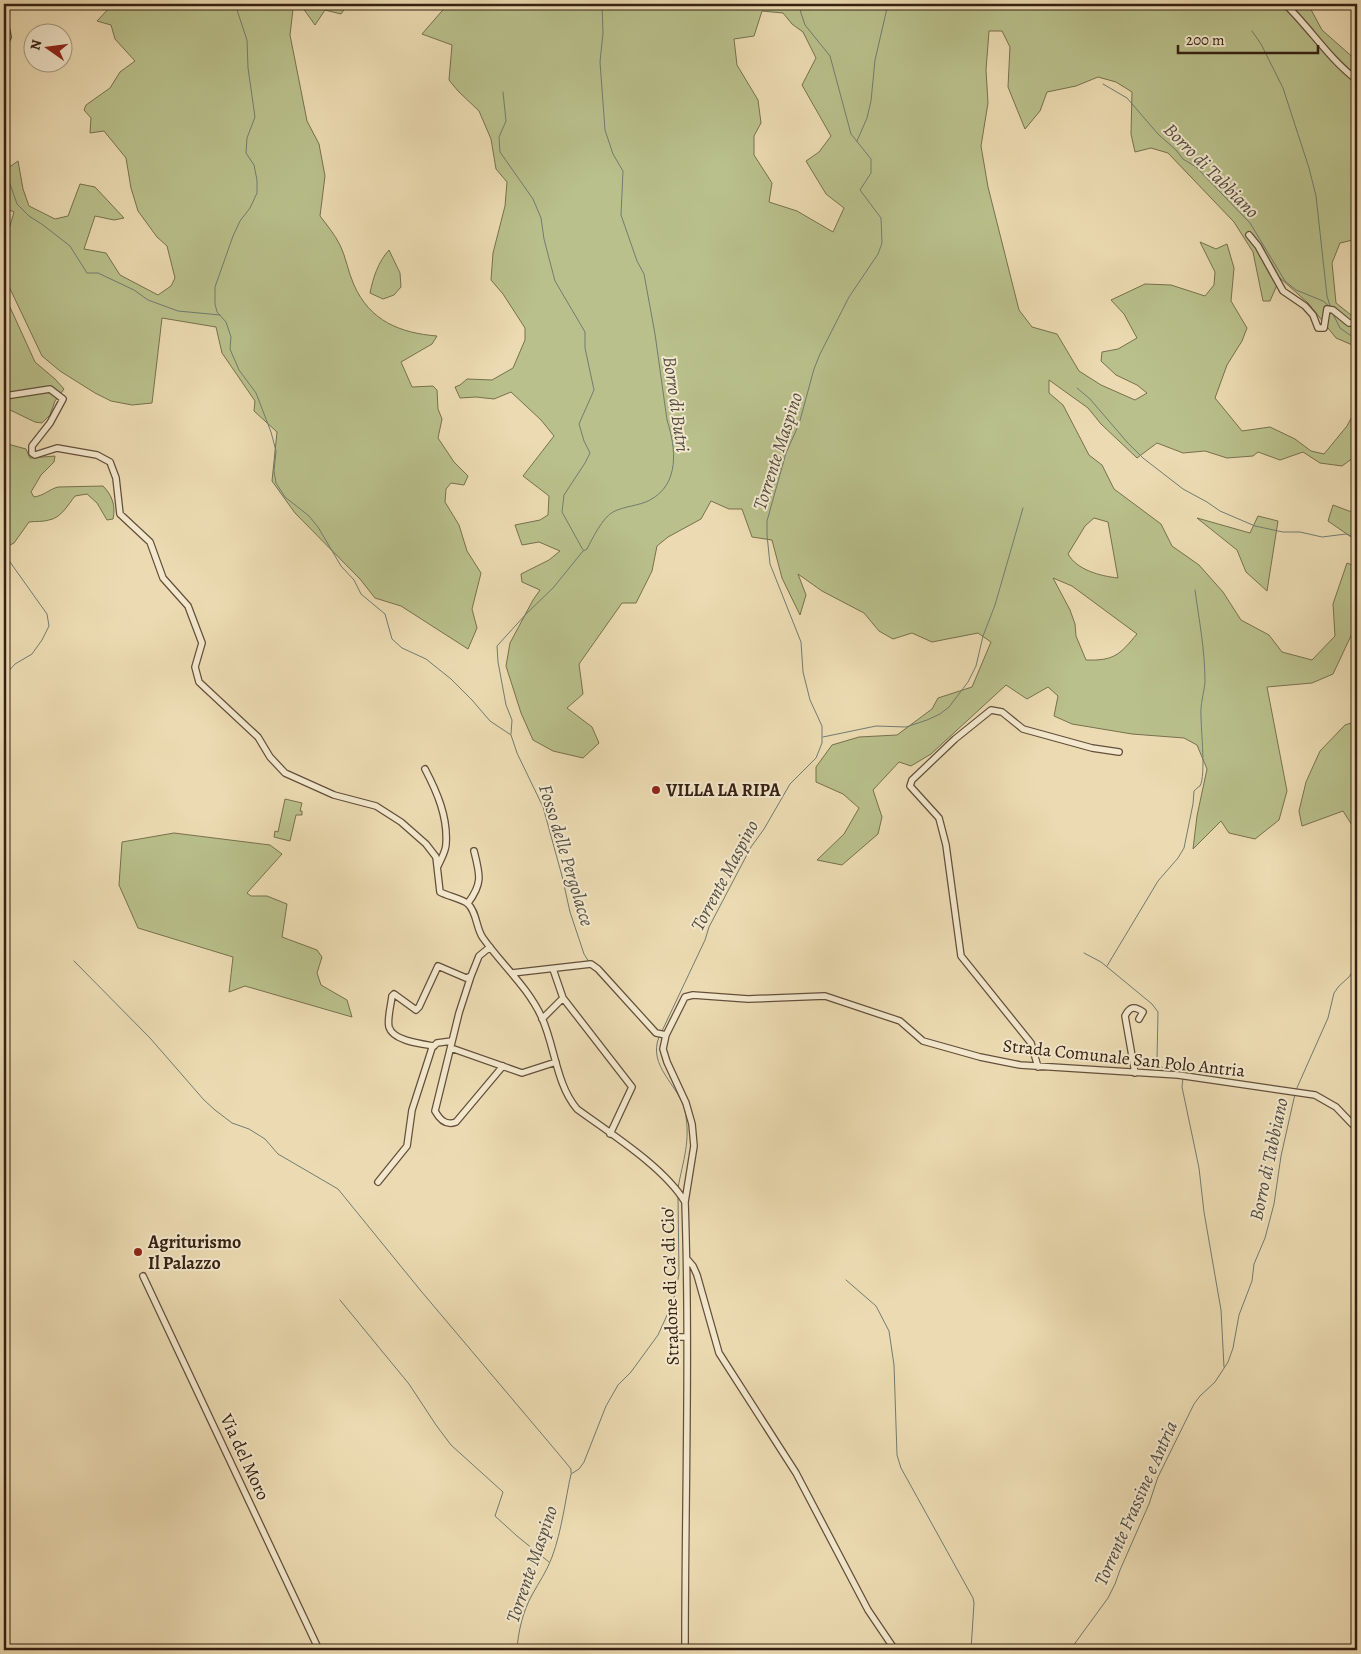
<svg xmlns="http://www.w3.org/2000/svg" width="1361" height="1654" font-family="Alegreya,serif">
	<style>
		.green { fill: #b9c08b; stroke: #77704f; fill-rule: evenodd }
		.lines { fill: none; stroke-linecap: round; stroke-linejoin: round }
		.stream { stroke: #717c72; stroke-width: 1 }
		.minor-casing { stroke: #634f3b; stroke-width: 8 }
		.minor { stroke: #f3e8cd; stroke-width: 5.5 }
		.poi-dot { fill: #8f2418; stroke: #f3e8cd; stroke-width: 2 }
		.labels { text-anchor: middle; stroke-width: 4; stroke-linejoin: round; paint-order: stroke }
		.poi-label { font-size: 18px; font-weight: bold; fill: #352013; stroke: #f3e8cd; text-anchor: start }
		.street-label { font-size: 18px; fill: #352013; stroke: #f3e8cd }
		.water-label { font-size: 19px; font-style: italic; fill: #534e43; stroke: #f3e8cd }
	</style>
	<rect width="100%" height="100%" fill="#ecdbb2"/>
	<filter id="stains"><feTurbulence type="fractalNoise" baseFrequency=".004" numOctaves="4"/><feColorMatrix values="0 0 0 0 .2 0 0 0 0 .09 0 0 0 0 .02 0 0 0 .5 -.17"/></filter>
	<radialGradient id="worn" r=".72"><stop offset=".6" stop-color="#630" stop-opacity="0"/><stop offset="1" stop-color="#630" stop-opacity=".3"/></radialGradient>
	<!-- green -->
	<path class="green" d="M 113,4 L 297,4 L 293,9 L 290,35 L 307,121 L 319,144 L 325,176 L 320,216 C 327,225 335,235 340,245 C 346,257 348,272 354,285 C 370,321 400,333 437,336 L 432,344 L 401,362 L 412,387 L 433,386 L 437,390 L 438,409 L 442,419 L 438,438 L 454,462 L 468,476 L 464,485 L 451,483 L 446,489 L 445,502 L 459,525 L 467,551 L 481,573 L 472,609 L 477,628 L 468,649 L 401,606 L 375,598 L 360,579 L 295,513 L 272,481 L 277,432 L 254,411 L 255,401 L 222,353 L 216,327 L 162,318 L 152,403 L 132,405 L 111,401 L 95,393 L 60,371 L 42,356 L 4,276 L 4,246 L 14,212 L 7,209 L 4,227 L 4,160 L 8,168 L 18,161 L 23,189 L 29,206 L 55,219 L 68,216 L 80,184 L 95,187 L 124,218 L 114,220 L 95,216 L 84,249 L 106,253 L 120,275 L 158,295 L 171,286 L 175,278 L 167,246 L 157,237 L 138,211 L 131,188 L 126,158 L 104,131 L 90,133 L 91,118 L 84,110 L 86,105 L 110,88 L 120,72 L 135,61 L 115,39 L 111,25 L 97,21 Z
		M 300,4 L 348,4 L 341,14 L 325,10 L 315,25 Z
		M 448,4 L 1308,4 L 1322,30 L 1357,61 L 1357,245 L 1353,240 L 1340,243 L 1332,263 L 1336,303 L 1351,315 L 1357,315 L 1357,347 L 1336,338 L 1308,303 L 1280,278 L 1270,301 L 1263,301 L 1253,252 L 1234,222 L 1168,153 L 1151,148 L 1135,152 L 1131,134 L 1132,92 L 1116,82 L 1098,77 L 1076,86 L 1047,92 L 1040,111 L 1025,129 L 1008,87 L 1010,47 L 1002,31 L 989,31 L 986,70 L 988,103 L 981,146 L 988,187 L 1019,310 L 1032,327 L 1057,334 L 1079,371 L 1101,385 L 1135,400 L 1147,393 L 1137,385 L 1116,375 L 1101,361 L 1102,352 L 1118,349 L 1137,338 L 1124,314 L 1111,300 L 1145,284 L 1171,285 L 1205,296 L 1214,285 L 1215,272 L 1200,242 L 1216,249 L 1227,244 L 1234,268 L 1231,301 L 1247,328 L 1242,341 L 1227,365 L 1215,398 L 1242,431 L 1270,427 L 1295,439 L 1311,451 L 1324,454 L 1347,426 L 1357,407 L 1357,455 L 1342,466 L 1320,463 L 1303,452 L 1280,460 L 1258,452 L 1253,456 L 1227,458 L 1205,451 L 1183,453 L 1157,443 L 1137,458 L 1101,424 L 1088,408 L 1049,380 L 1049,393 L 1063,405 L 1089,455 L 1102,465 L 1114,489 L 1161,524 L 1172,546 L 1199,565 L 1223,592 L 1241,620 L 1269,635 L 1282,652 L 1312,660 L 1335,636 L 1333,604 L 1347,563 L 1357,567 L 1357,623 L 1333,674 L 1312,683 L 1267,687 L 1287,791 L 1279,820 L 1255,839 L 1229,833 L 1221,821 L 1193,849 L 1197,816 L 1207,769 L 1197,745 L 1184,738 L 1132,734 L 1072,724 L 1054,716 L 1058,696 L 1048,687 L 1027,699 L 1006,685 L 931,754 L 911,766 L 899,762 L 873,790 L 882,817 L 878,834 L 842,865 L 817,860 L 844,834 L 859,808 L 843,794 L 816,782 L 816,767 L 832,745 L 859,737 L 897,735 L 932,709 L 938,698 L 972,687 L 991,642 L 978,633 L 932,642 L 912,633 L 893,639 L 879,631 L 864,613 L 822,591 L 798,574 L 806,595 L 800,615 L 782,578 L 772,540 L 752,537 L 742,509 L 729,509 L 711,501 L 701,519 L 668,537 L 657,546 L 652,571 L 636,603 L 622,603 L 579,664 L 583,694 L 567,708 L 592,727 L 599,743 L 583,758 L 553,751 L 533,740 L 521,713 L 506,666 L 510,643 L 533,600 L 540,590 L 522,582 L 521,574 L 549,560 L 560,551 L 539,542 L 522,545 L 515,525 L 540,520 L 548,515 L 549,496 L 523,476 L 554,436 L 541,420 L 511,392 L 494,399 L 476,397 L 460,398 L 455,387 L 460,385 L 467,379 L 492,380 L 513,368 L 525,340 L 525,328 L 503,294 L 491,280 L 493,253 L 505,206 L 507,182 L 496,169 L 491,139 L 479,111 L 458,91 L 449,80 L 452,45 L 422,34 ZM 762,11 L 783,13 L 792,24 L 803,32 L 816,58 L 802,85 L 831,136 L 819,152 L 806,161 L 826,194 L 844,208 L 833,232 L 797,211 L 769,202 L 772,183 L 754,155 L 754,136 L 761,123 L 758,100 L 737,65 L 734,39 L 754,36 ZM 1094,518 L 1108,522 L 1118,578 C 1100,576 1077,570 1068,554 L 1085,526 ZM 1053,578 L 1072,586 L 1137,634 C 1120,654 1115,661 1086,660 L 1076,636 L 1075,624 L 1070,610 Z
		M 389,250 L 400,273 L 401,287 L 394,295 L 383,299 L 370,293 C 373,278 378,262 389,250 Z
		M 4,294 L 35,362 L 55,379 L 64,389 L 55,401 L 50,415 L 42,423 L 35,422 L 8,409 L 4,412 Z
		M 4,443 L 26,449 L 30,458 L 55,456 L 54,462 L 41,475 L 31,492 L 34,497 C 43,496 50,489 58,487 L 103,486 C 112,495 116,506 113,519 L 107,520 L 97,503 L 87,494 L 75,496 C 68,505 61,518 49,520 C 43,522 36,521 29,522 L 14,543 L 4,548 Z
		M 1333,505 L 1357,514 L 1357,541 L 1328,521 Z
		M 1258,516 L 1278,521 L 1267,591 L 1246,572 L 1237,550 L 1197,518 L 1250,533 Z
		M 1357,721 L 1357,833 L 1343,811 L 1302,826 L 1299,811 L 1306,782 L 1320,751 L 1345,725 Z
		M 285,799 L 302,803 L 300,811 L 302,811 L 302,815 L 296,815 L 290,841 L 274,837 L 275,831 L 278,832 Z
		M 174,833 L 270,845 L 282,854 L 247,893 L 251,896 L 267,896 L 287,904 L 282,937 L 317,950 L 322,957 L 317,973 L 321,985 L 347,1000 L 352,1017 L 245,986 L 229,992 L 233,957 L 138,928 L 119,885 L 122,842 Z"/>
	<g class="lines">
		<!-- stream -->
		<path class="stream" d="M 235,4 L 247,40 L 248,68 L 255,117 L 247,138 L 246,153 L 254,165 L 257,180 L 257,193 L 250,208 L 240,221 L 233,236 L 215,287 L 215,304 L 217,312 L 226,322 L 231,337 L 230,349 L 239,370 L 256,393 L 271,432 L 276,451 L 274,471 L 276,483 L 285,497 L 309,516 L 318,527 L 341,566 L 354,580 L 361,594 L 385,614 L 392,639 L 402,648 L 426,659 L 451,679 L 472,700 L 490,721 L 511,735 L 517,753 L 543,807 L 562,876 L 570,912 L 584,954 L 589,962
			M 1252,31 L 1261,44 L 1283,88 L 1309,168 L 1316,196 L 1327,296 L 1330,306
			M 1103,84 L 1127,98 L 1158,134 L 1176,150 L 1183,159 L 1196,167 L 1250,223 L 1285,281 L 1296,290 L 1323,301 L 1330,307
			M 503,92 L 506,121 L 499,137 L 500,152 L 533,199 L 541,218 L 544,239 L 555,281 L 585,332 L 585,348 L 594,390 L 579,424 L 584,441 L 590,453 L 585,463 L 564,495 L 562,512 L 583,550
			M 857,141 L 867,118 L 871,101 L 875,60 L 888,4
			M 9,181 L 17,204 L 29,216 L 43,225 L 70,246 L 87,273 L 98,273 L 134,290 L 148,300 L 178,311 L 220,315
			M 1332,312 L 1340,328 L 1357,340
			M 1077,388 L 1090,399 L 1127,442 L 1143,458 L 1183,489 L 1207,502 L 1220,511 L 1255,526 L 1283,532 L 1300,532 L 1322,537 L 1346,534 L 1357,538
			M 4,544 L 10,562 L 47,614 L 49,626 L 42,640 L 32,654 L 15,664 L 4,676
			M 511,734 L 512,720 L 506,705 L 498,662 L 497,646 L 527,613 L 553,588 L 583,551 L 587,549 C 592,539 603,517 613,512 C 624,506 639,506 650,500 C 680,484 676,448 667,420 L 655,334 L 644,274 L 637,261 L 621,215 L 623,171 L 613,154 L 605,130 L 600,62 L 603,33 L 602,4
			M 823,737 L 876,726 L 906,727 L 927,720 L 940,714 L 949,707 L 968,682 L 976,666 L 983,636 L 995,605 L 1023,508
			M 1084,953 L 1101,962 L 1152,1004 L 1158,1012 L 1157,1060 L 1159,1066 L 1174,1072
			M 74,961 L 150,1038 L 204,1100 L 215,1110 L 232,1123 L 249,1129 L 265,1139 L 278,1154 L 338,1189 L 421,1291 L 557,1452 L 571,1469 L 571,1473
			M 1107,966 L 1158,881 L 1178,858 L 1184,848 L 1193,804 L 1194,791 C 1195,790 1199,786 1200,786 C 1206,775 1201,730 1201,716 C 1200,705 1204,693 1205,682 C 1205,650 1199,620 1195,590
			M 662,1031 L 705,940 L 709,927 L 751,847 L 764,829 L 790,784 L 816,758 L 822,743 L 822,726 L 810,700 L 803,672 L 801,642 L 770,564 L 767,535 L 767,521 L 786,453 L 799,424 L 814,369 L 820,354 L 849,297 L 878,254 L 882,243 L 881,218 L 860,190 L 871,173 L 871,159 L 851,134 L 830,56 L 805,25 L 798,4
			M 659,1037 C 647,1066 679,1085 685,1111 C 691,1141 683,1160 678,1188
			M 1183,1078 L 1182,1087 L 1199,1168 L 1204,1212 L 1221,1310 L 1224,1367
			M 1296,1090 L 1328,1018 L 1334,993 L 1339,986 L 1349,977 L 1357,964
			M 846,1280 L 876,1306 L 889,1331 L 894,1365 L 897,1455 L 901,1468 L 973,1598 L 974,1603 L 971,1650
			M 340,1300 L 409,1384 L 436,1425 L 451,1445 L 503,1492 L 495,1516 L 517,1536 L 549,1562
			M 517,1650 C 518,1632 523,1611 532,1595 C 539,1582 547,1571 552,1557 C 562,1530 565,1501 571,1474 L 579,1469 L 584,1462 L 606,1406 L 618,1385 L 631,1372 L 658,1335 L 673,1302 L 679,1274 L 678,1197
			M 1070,1650 L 1108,1598 L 1115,1584 L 1120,1570 L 1149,1504 L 1158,1477 L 1194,1404 L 1200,1396 L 1215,1382 L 1228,1362 L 1233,1348 L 1239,1315 L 1252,1281 L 1254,1264 L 1265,1238 L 1274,1204 L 1281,1156 L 1295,1094"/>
		<!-- minor casing -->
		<g class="minor-casing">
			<path id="minor" d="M 1285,4 C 1310,28 1329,59 1357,80
				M 4,18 L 8,37 L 4,46
				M 1249,235 L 1258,246 L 1283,291 L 1305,306 L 1313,315 L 1318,328 L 1324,328 L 1327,309 L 1333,310 L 1349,323 L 1357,323
				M 4,389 L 5,396 L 50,389 L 63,399 L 50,423 L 32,446 L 32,453 L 35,455 L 57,448 L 97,455 L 110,462 L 116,478 L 120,514 L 150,542 L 163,578 L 188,606 L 202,643 L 195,667 L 199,682 L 258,737 L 270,757 L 285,773 L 334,795 L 376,806 L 401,822 L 426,844 L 436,857 L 440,892 C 447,896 463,899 468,904 C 477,912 476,929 483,938 C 502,965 528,987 542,1018 C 555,1047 556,1084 577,1109 C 611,1134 664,1167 685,1202 C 690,1352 685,1501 685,1650
				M 425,769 C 437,792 448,817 446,844 C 446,851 441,859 438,866
				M 468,903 C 483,883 480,875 474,851
				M 553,969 L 563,998 L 632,1087 L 610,1134
				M 512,973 L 591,964 L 598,969 L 656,1033 L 666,1035
				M 471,976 L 459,1013 L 435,1111 C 440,1120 446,1126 456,1122 L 503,1066
				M 542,1019 L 563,998
				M 434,1046 C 422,1044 393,1041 389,1027 C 387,1019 391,1005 392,996 L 394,994 L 416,1010 L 419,1007 L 438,966 L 466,978 L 471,976 L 479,956 L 490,947
				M 451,1048 L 522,1073 L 556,1062
				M 1038,1067 L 1031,1043 L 961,956 L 946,845 L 939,818 L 910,786 L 912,780 L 955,739 L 991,710 L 1002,712 L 1023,729 L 1092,748 L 1119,752
				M 1135,1073 L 1125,1016 C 1130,1006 1135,1006 1143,1012 L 1139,1019
				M 378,1182 L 407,1146 L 412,1110 L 432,1048 L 437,1043 L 452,1041
				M 685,1202 L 694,1146 L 692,1124 L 686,1103 L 667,1062 L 663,1049 L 666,1035 L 685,997 L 693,995 L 748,999 L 825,996 L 900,1021 L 923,1041 L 980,1057 L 1020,1065 L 1178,1075 L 1315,1095 L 1336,1107 L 1357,1129
				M 687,1259 L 693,1266 L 697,1275 L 719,1353 L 796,1473 L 868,1610 L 895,1650
				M 143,1276 L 319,1650
				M 674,1337 L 687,1337"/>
		</g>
		<!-- minor -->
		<use href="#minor" class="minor"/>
	</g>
	<!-- markers -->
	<g class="poi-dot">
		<circle cx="656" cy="790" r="5"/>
		<circle cx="138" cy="1252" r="5"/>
	</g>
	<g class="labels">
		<!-- poi labels -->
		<g class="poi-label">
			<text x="666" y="796">VILLA LA RIPA</text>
			<text x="148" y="1248">Agriturismo<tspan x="148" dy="21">Il Palazzo</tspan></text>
		</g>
		<!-- street labels -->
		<g class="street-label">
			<text transform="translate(1124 1058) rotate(6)" y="6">Strada Comunale San Polo Antria</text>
			<text transform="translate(670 1286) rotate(-92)" y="6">Stradone di Ca' di Cio'</text>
			<text transform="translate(245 1457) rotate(65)" y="6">Via del Moro</text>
		</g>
		<!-- water labels -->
		<g class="water-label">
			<text transform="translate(1212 170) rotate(45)" y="7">Borro di Tabbiano</text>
			<text transform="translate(677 404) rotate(82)" y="7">Borro di Butri</text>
			<text transform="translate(777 451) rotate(-72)" y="7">Torrente Maspino</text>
			<text transform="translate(567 855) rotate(73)" y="7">Fosso delle Pergolacce</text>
			<text transform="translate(724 875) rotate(-62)" y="7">Torrente Maspino</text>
			<text transform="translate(1268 1159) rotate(-78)" y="7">Borro di Tabbiano</text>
			<text transform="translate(1135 1503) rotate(-66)" y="7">Torrente Frassine e Antria</text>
			<text transform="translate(531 1564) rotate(-71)" y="7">Torrente Maspino</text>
		</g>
	</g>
	<!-- margin -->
	<rect width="1361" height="1654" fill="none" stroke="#ecdbb2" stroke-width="20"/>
	<rect x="5" y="5" width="1351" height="1644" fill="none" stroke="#352013" stroke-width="2.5"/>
	<rect x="10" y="10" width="1341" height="1634" fill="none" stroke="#352013"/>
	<!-- north arrow -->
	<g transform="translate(48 48) rotate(284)"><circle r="24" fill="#f3e8cd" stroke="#a79883"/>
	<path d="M0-4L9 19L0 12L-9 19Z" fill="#8f2418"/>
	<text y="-8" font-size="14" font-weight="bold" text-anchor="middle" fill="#352013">N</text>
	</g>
	<!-- scale -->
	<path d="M1178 45v8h140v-8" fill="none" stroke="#352013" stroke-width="2.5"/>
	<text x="1186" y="45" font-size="15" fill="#352013" stroke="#f3e8cd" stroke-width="4" paint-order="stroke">200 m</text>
	<rect width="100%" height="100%" filter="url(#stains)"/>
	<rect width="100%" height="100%" fill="url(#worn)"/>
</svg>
